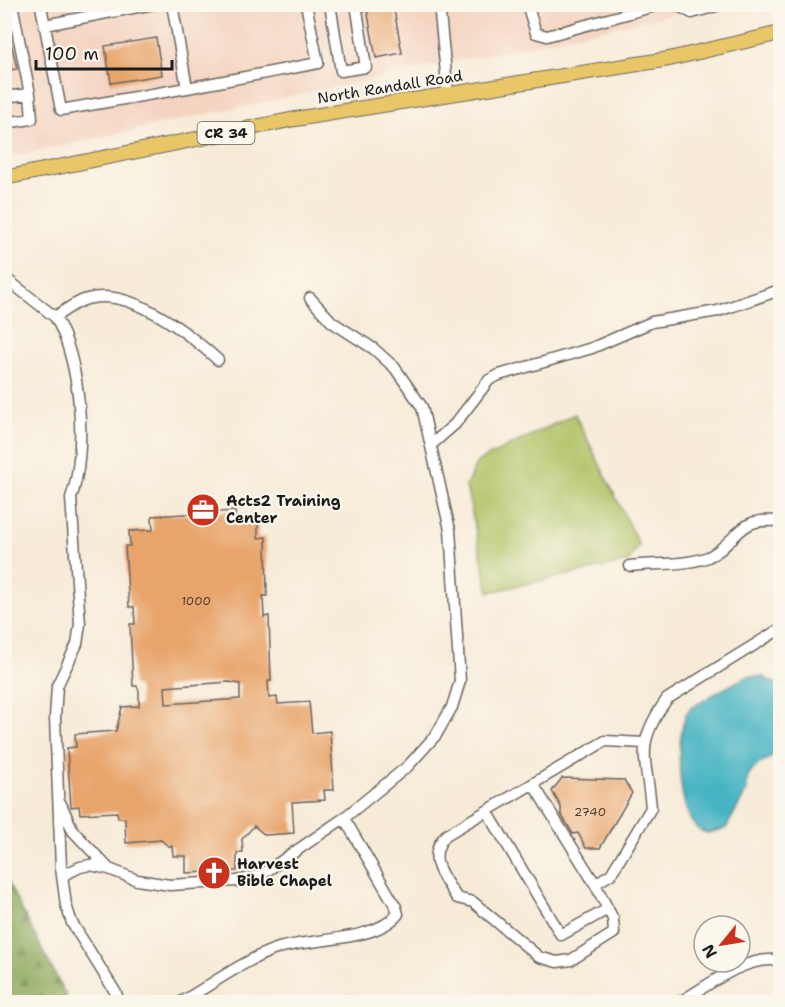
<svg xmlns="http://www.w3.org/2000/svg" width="785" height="1007" font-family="'Shantell Sans',sans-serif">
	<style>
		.built { fill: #f4d3c0 }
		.grass { fill: #b1c366; stroke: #667041; stroke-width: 1.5 }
		.forest { fill: url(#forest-firs); stroke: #54623c; stroke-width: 1.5 }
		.water { fill: #47b4c3; stroke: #326870; stroke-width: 1.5 }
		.building { fill: #e8a46a; fill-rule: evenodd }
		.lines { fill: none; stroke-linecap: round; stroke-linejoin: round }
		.minor-casing { stroke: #69645e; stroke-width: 13 }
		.major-casing { stroke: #69645e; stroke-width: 16 }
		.minor { stroke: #fff; stroke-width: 10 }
		.major { stroke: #e9c769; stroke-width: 14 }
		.labels { text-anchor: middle; stroke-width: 4.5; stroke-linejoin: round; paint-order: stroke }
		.number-label { font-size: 12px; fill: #4f3e30 }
		.shield { fill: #fbf7ec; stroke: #5f5e5a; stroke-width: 1.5 }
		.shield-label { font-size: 14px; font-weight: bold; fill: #1c1c1c }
		.street-label { font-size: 15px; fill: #1c1c1c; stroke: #fbf7ec }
		.poi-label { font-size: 15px; font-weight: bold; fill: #1c1c1c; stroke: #fbf7ec; text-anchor: start }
	</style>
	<defs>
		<pattern id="forest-firs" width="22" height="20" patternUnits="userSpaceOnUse" patternTransform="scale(1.5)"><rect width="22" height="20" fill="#8ca95b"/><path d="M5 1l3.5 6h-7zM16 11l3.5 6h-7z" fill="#72894a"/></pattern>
	</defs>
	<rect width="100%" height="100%" fill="#fbf7ec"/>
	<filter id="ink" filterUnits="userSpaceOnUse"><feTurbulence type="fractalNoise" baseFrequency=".0167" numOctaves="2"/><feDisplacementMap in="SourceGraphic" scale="12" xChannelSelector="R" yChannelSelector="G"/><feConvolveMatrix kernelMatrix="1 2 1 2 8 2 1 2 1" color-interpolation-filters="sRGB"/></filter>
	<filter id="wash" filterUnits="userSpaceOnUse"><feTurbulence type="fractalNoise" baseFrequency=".008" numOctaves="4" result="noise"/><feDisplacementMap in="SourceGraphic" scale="24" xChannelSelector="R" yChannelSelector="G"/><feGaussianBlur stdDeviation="1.35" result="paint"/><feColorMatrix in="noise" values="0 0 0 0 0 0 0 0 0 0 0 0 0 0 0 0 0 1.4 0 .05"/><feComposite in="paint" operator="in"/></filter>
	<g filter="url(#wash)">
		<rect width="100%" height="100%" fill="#f7ebd8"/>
		<!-- built -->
		<path class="built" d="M 5,4 L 716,5 L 5,158 Z"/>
		<!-- grass -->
		<path class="grass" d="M 575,414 L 639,545 L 628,562 L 489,592 L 466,486 L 477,462 Z"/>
		<!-- forest -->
		<path class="forest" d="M 4,877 L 5,877 L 69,1002 L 5,1002 Z"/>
		<!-- water -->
		<path class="water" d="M 750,676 L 763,677 L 780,686 L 780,752 L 759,764 L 748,775 L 747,790 L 726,828 L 708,833 C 704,832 699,831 696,827 C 677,809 674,730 689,710 C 692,706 744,677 750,676 Z"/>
		<g id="blocks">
			<!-- building -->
			<path class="building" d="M 366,4 L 393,4 L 402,53 L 376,58 Z
				M 4,12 L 17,69 L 4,71 Z
				M 156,38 L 162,75 L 111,83 L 105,46 Z
				M 235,511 L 236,523 L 258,522 L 258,538 L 266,537 L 267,596 L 263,596 L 264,617 L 269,616 L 271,681 L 268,681 L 269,698 L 277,697 L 278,704 L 309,702 L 312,733 L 330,731 L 334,790 L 324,790 L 325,800 L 292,802 L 294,833 L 265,835 L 254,826 L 242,839 L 243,853 L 237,853 L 237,871 L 186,873 L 186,856 L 173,856 L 172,846 L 168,846 L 161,840 L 126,843 L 125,818 L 118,818 L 117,812 L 80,814 L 79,806 L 71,807 L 67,748 L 76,747 L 75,734 L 116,731 L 122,707 L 139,706 L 139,691 L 137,686 L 133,686 L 130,624 L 135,624 L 134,607 L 129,607 L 125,546 L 130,546 L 129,531 L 153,530 L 152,516 ZM 229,682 L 240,684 L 240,699 L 166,704 L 165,687 Z
				M 562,778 L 624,780 L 632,793 L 600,848 L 586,848 L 578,833 L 573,834 L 561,814 L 561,807 L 552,791 Z"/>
		</g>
	</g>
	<g filter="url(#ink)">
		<use href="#blocks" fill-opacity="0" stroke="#69645e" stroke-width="1.5"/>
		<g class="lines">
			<!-- minor casing -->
			<g class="minor-casing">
				<path id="minor" d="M 172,4 L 187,88 L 318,63 L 306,4
					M 330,4 L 341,71 L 366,67 L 356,4
					M 439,4 L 448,94
					M 527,4 L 536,33 L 547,36 L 662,4
					M 675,4 L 692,13 L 723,4
					M 41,6 L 61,110 L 187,88
					M 45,25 L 153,4
					M 4,97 L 30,94 L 12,4
					M 4,123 L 32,119 L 30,94
					M 4,277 L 55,317
					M 431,445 L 455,424 L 489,380 L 499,375 L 592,348 L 652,322 L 718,311 L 780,290
					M 630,566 C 655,563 684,566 708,557 C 725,550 734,533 748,525 C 758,519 770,521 780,521
					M 644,743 L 605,741 L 446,835 C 425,857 443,877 457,898 L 473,902 L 539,957 L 557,962 L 571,960 L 614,933 L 613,919 L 595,884 L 611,874 L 651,808 C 647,757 633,747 667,699 L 780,629
					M 533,784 L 595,884
					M 61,804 L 73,831 L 108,868
					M 487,811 L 561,935 L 608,909
					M 62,876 L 80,867 L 90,865 L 109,869 L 137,880 L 170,885 L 237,881 L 261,875 L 344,818 L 408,766 L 436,735 L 452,707 L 460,681 L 450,530 L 422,407 L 395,368 L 374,349 L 332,322 L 310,298
					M 119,1002 L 116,993 L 72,923 L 66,905 L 61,868 L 55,718 L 57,686 L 77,644 L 80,624 L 71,498 C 88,451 81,360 55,317 C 65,310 76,302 87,299 C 131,287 188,333 218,360
					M 181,1002 C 211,985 247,958 279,948 C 312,938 375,942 398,914 L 396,907 L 344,818
					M 680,1002 C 711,984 742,957 780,960"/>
			</g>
			<!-- major casing -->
			<g class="major-casing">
				<path id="major" d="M 4,178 L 295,119 L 669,59 L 780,33"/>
			</g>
			<!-- minor -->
			<use href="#minor" class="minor"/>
			<!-- major -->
			<use href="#major" class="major"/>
		</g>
	</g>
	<!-- icons -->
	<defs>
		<g id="office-disc" transform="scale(1.725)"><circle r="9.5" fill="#c8321e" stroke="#fbf7ec"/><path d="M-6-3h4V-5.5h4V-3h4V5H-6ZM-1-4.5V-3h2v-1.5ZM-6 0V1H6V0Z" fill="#fff"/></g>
		<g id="church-disc" transform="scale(1.725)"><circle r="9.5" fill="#c8321e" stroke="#fbf7ec"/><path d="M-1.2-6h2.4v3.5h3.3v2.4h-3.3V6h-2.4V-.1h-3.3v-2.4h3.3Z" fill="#fff"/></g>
	</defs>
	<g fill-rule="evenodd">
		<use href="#office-disc" x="203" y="510"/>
		<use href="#church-disc" x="214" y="873"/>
	</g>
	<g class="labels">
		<!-- number labels -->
		<g class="number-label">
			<text x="196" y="605">1000</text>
			<text x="590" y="816">2740</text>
		</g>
		<!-- shield labels -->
		<rect class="shield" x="197.5" y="122" width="57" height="22" rx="4.5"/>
		<g class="shield-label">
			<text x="226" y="138">CR 34</text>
		</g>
		<!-- street labels -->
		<g class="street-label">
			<text transform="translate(390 87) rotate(-9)" y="5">North Randall Road</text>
		</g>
		<!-- poi labels -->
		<g class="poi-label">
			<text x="226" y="506">Acts2 Training<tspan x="226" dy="17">Center</tspan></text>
			<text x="237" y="869">Harvest<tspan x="237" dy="17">Bible Chapel</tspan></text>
		</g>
	</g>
	<!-- margin -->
	<rect width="785" height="1007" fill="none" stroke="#fbf7ec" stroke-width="24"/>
	<!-- north arrow -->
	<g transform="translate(722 944) rotate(240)"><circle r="28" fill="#fbf7ec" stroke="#a29f99" stroke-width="1.5"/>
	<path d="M0-4.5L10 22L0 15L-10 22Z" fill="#c8321e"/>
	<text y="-9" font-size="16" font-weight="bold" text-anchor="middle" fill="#1c1c1c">N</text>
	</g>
	<!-- scale -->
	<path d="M36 60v9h136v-9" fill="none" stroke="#1c1c1c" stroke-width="3"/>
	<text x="45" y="60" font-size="18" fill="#1c1c1c" stroke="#fbf7ec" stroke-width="4.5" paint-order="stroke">100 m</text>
</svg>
